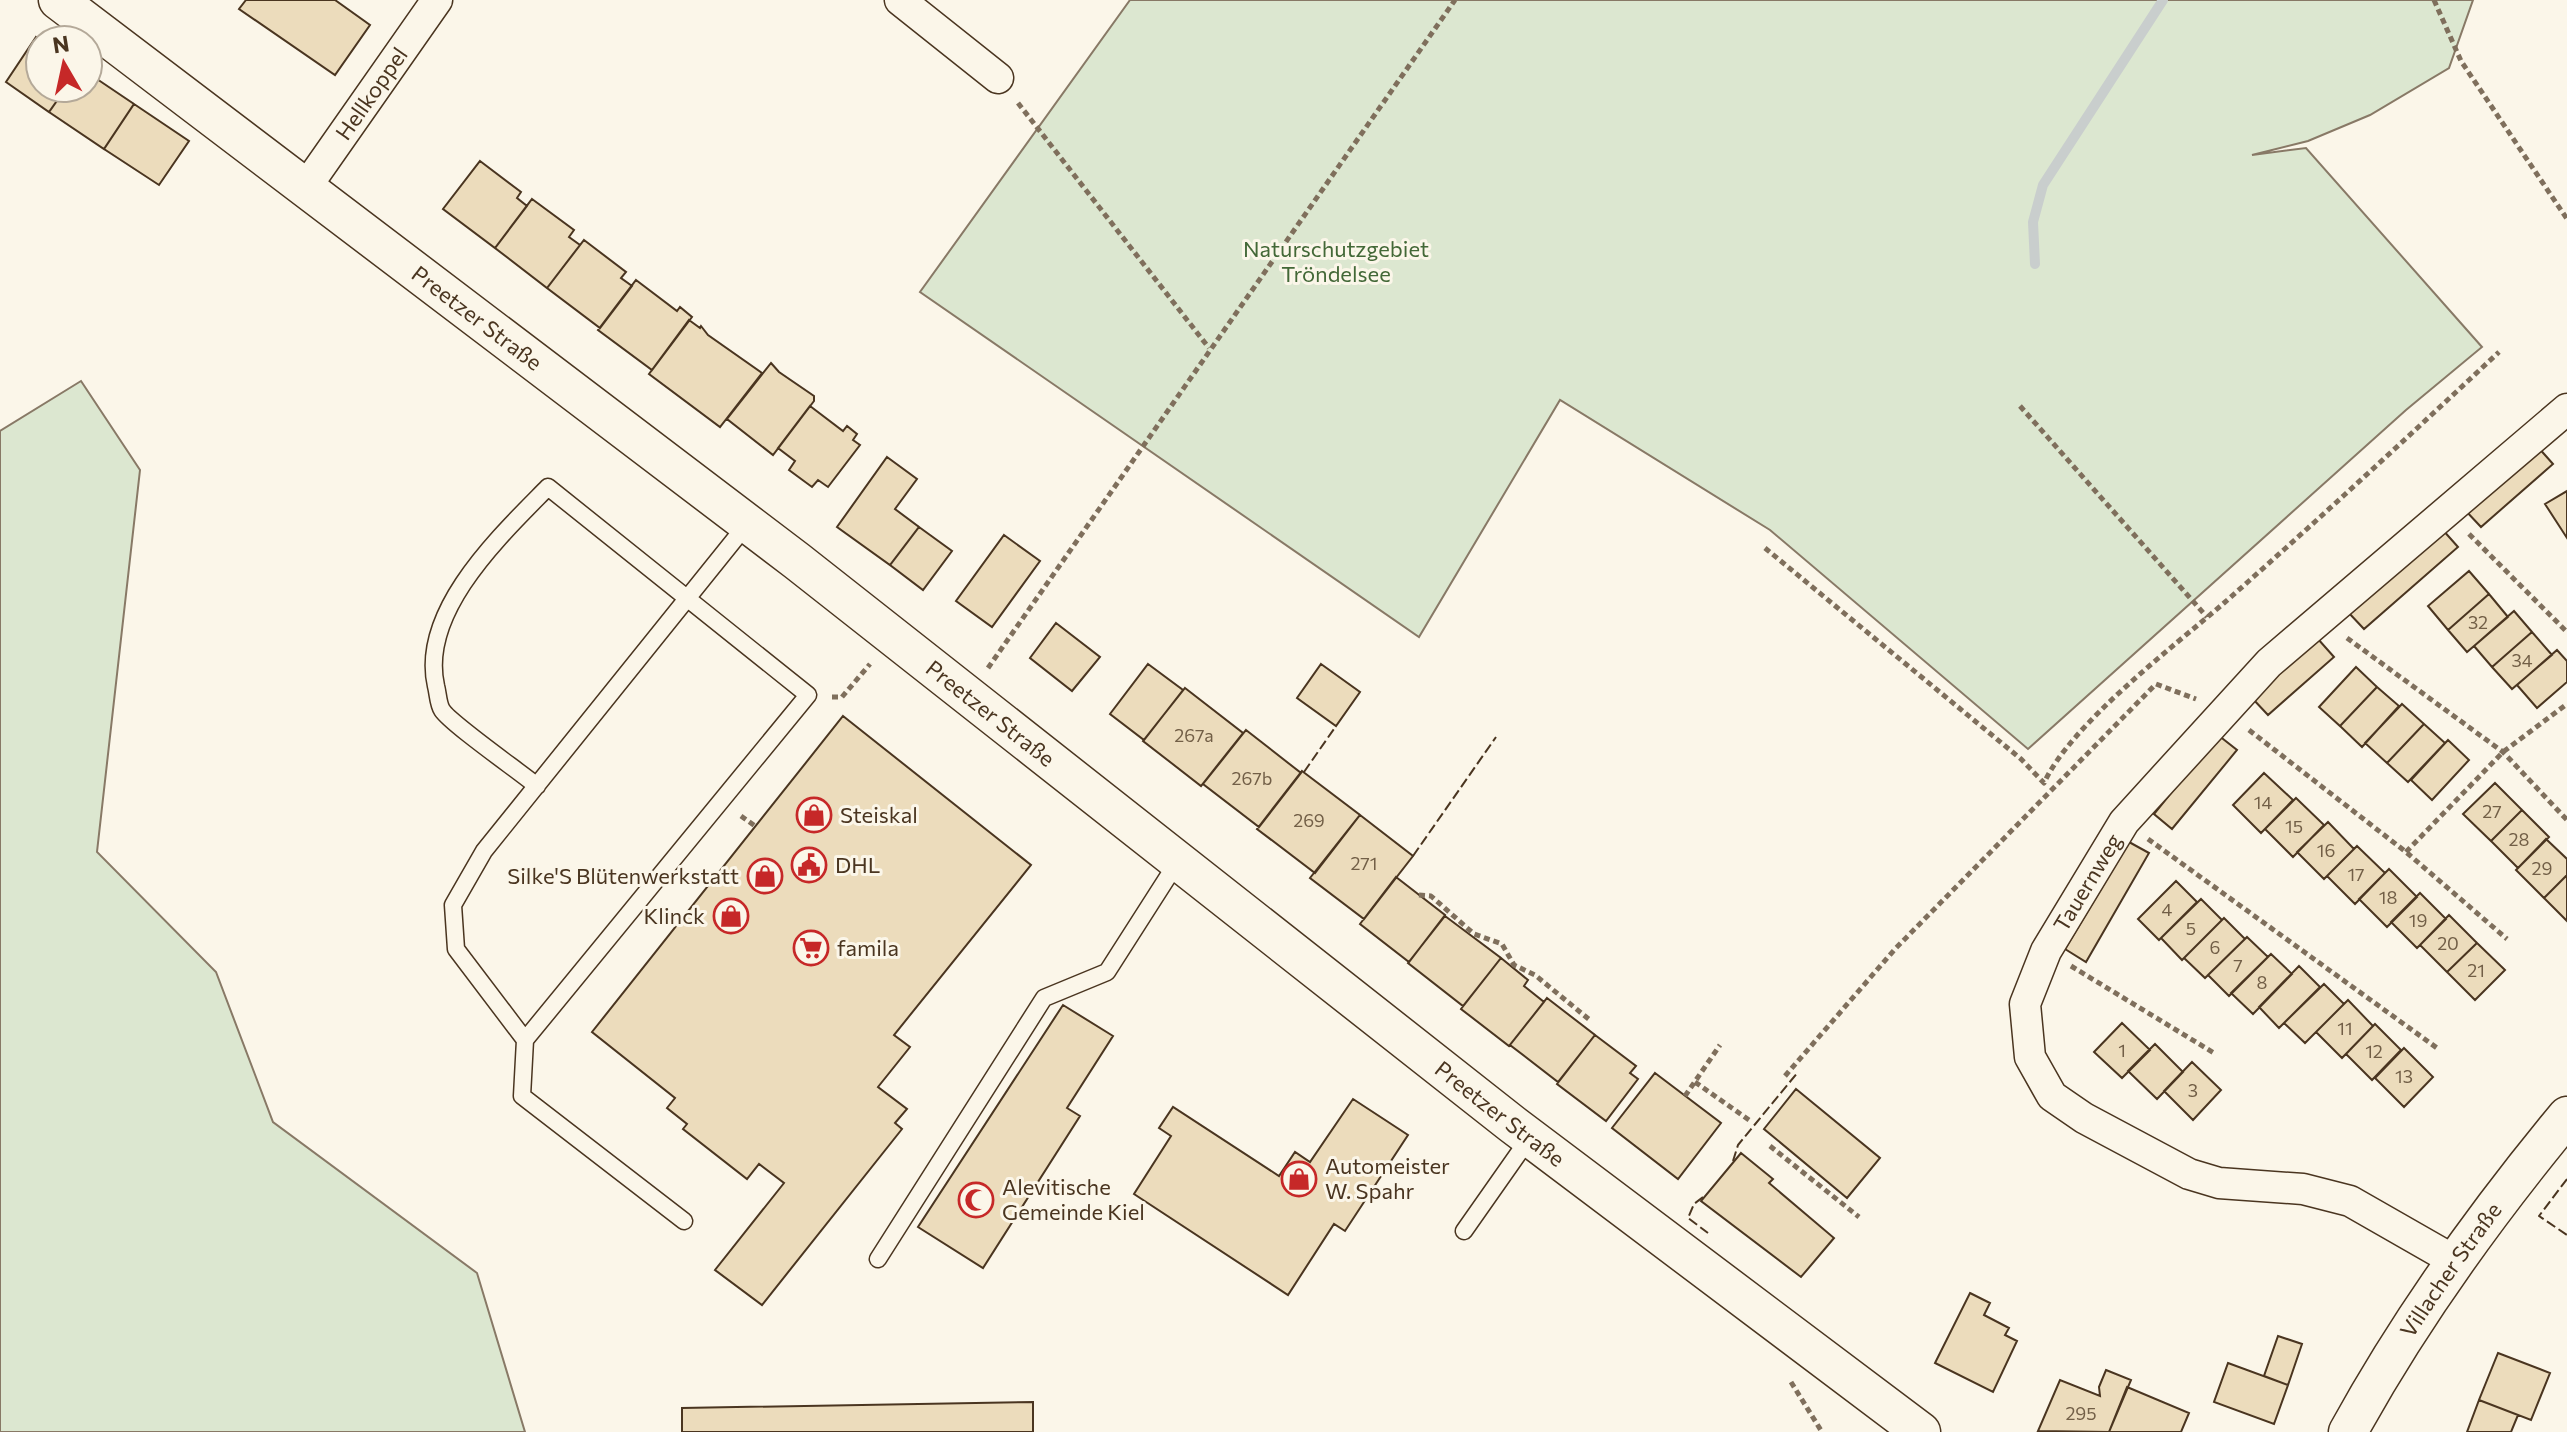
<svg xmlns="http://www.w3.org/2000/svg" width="2567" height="1432" font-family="Commissioner,sans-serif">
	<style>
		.green { fill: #dce7d0; stroke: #887966; stroke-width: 2 }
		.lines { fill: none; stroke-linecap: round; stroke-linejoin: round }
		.stream { stroke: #c9cecd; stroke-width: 10 }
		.building { fill: #ecdcbc; stroke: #4a3520; stroke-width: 2 }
		.service-casing { stroke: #4a3520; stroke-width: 19 }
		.minor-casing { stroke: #4a3520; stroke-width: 33 }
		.tertiary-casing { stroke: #4a3520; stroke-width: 41 }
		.path { stroke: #7f6f5c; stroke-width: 5; stroke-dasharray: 6 4; stroke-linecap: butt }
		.service { stroke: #fbf6e9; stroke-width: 16 }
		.minor { stroke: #fbf6e9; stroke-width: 30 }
		.tertiary { stroke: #fbf6e9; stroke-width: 38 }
		.fence { stroke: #4a3520; stroke-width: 2; stroke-dasharray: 10 4; stroke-linecap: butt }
		.labels { text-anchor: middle; stroke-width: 6; stroke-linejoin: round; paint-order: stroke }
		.number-label { font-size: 18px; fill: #725f47 }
		.street-label { font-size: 22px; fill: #4a3520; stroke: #fbf6e9 }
		.park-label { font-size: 22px; fill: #436837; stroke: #fbf6e9 }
		.poi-label { font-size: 22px; fill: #4a3520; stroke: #fbf6e9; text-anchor: start }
	</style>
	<rect width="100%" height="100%" fill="#fbf6e9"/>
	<!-- green -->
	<path class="green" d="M 1130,0 L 2473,0 L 2449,68 L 2370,115 L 2308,141 L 2252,155 L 2306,148 L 2482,347 L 2406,410 L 2028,749 L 1770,530 L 1560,400 L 1419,637 L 920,292 Z
		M 81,381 L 140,470 L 97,852 L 216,972 L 273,1122 L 477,1273 L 525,1432 L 0,1432 L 0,431 Z"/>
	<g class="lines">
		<!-- stream -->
		<path class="stream" d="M 2035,264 L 2033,222 L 2043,185 L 2163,0"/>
	</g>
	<!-- building -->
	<path class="building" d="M 246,0 L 335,0 L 370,25 L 335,75 L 239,9 Z
		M 36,37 L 40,40 L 40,88 L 66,88 L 49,112 L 6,82 Z
		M 88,73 L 134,104 L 104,149 L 49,112 L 66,88 L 88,88 Z
		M 134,104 L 189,141 L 159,185 L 104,149 Z
		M 480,161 L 521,192 L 517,198 L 527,206 L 495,248 L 443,209 Z
		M 532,199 L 574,230 L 569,237 L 580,245 L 547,288 L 495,248 Z
		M 584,240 L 626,272 L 621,278 L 632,286 L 600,328 L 547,288 Z
		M 636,280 L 677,311 L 680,307 L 692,317 L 652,370 L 598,330 Z
		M 689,320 L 700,328 L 701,326 L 708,335 L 762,373 L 720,427 L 649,374 Z
		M 771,363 L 779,372 L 814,396 L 814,401 L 773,455 L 727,419 Z
		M 810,406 L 843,431 L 847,426 L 857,434 L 853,440 L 860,445 L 828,487 L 818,480 L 812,487 L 789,470 L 795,461 L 778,448 Z
		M 2537,446 L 2553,464 L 2481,527 L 2465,510 Z
		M 887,457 L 917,479 L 895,509 L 919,527 L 890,565 L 837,527 Z
		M 2567,491 L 2567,538 L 2545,504 Z
		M 919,527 L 952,551 L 923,590 L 890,565 Z
		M 2442,529 L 2458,547 L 2364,629 L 2348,612 Z
		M 1004,535 L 1040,561 L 992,627 L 956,601 Z
		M 2469,571 L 2489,594 L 2448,630 L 2428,606 Z
		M 2489,594 L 2508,617 L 2467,652 L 2448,630 Z
		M 2514,611 L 2532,632 L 2492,667 L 2474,646 Z
		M 1056,623 L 1100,657 L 1072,691 L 1030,658 Z
		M 2532,632 L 2552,655 L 2512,689 L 2492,667 Z
		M 2318,639 L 2334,657 L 2268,715 L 2252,698 Z
		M 2557,650 L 2567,661 L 2567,682 L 2537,708 L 2517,685 Z
		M 1148,664 L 1183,690 L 1144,740 L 1110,714 Z
		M 1321,664 L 1360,692 L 1336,726 L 1297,698 Z
		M 2356,667 L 2377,687 L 2340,726 L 2319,707 Z
		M 2377,687 L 2399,706 L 2362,747 L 2340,726 Z
		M 1185,688 L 1243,733 L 1201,786 L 1143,741 Z
		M 2402,704 L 2424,724 L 2387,763 L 2365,743 Z
		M 843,716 L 1031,865 L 894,1035 L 910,1047 L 878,1087 L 907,1109 L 895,1123 L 902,1129 L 762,1305 L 715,1270 L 784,1183 L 759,1164 L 747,1179 L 683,1129 L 687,1124 L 667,1108 L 675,1098 L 592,1032 Z
		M 2424,724 L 2445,743 L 2408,782 L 2387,763 Z
		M 1246,730 L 1301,773 L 1259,827 L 1203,784 Z
		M 2218,735 L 2237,750 L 2172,829 L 2154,814 Z
		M 2448,740 L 2469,760 L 2432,800 L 2411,780 Z
		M 1302,771 L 1360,815 L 1315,873 L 1257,829 Z
		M 2264,773 L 2293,800 L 2261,833 L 2233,805 Z
		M 2495,783 L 2522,810 L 2491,841 L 2463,814 Z
		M 2296,798 L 2324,825 L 2293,857 L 2265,829 Z
		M 2522,810 L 2549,837 L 2518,868 L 2491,841 Z
		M 1360,815 L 1413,856 L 1364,919 L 1310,878 Z
		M 2328,822 L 2354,849 L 2324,879 L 2297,852 Z
		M 2546,839 L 2567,859 L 2567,875 L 2544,898 L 2516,870 Z
		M 2129,842 L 2149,853 L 2086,962 L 2065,949 Z
		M 2357,846 L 2385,873 L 2355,904 L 2327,876 Z
		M 2389,869 L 2417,897 L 2387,927 L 2359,899 Z
		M 2567,875 L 2567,921 L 2544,898 Z
		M 1396,877 L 1445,915 L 1409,962 L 1360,924 Z
		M 2176,881 L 2197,902 L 2159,940 L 2138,919 Z
		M 2420,893 L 2446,919 L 2417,948 L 2391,922 Z
		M 2201,899 L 2222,920 L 2182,960 L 2161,938 Z
		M 2449,915 L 2477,943 L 2447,972 L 2420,945 Z
		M 1445,916 L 1501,958 L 1463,1006 L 1408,963 Z
		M 2224,918 L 2245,939 L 2205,978 L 2184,958 Z
		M 2247,937 L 2268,957 L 2229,996 L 2208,975 Z
		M 2477,943 L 2505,970 L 2475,1000 L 2447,972 Z
		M 2271,954 L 2292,974 L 2253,1014 L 2231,993 Z
		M 1501,958 L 1528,980 L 1524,986 L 1544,1002 L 1509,1046 L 1461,1009 Z
		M 2299,966 L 2320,987 L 2279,1028 L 2259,1007 Z
		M 2324,984 L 2344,1004 L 2305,1043 L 2284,1023 Z
		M 1547,998 L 1595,1035 L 1558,1082 L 1510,1045 Z
		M 2348,1000 L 2373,1026 L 2342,1058 L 2316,1032 Z
		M 1063,1005 L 1113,1036 L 1067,1108 L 1080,1116 L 983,1268 L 918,1227 Z
		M 2122,1023 L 2150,1050 L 2122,1078 L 2094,1052 Z
		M 2375,1024 L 2401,1050 L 2372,1080 L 2346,1054 Z
		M 1595,1035 L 1636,1066 L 1630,1073 L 1638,1079 L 1606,1121 L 1557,1084 Z
		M 2155,1044 L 2183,1072 L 2157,1099 L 2128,1071 Z
		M 2404,1048 L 2433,1077 L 2404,1107 L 2375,1078 Z
		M 2192,1062 L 2221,1090 L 2193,1120 L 2164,1091 Z
		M 1655,1073 L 1721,1123 L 1678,1179 L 1612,1128 Z
		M 1796,1089 L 1880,1158 L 1847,1198 L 1764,1129 Z
		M 1353,1099 L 1408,1135 L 1345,1231 L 1334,1224 L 1288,1295 L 1134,1194 L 1171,1136 L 1159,1128 L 1173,1107 L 1279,1176 L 1295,1152 L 1310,1162 Z
		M 1741,1153 L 1773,1179 L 1769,1183 L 1834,1238 L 1801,1277 L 1701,1201 Z
		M 1970,1293 L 1990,1303 L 1984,1315 L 2009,1328 L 2005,1335 L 2017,1341 L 1993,1392 L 1935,1363 Z
		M 2278,1336 L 2302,1344 L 2288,1385 L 2264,1376 Z
		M 2498,1353 L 2550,1373 L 2531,1420 L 2479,1400 Z
		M 2228,1363 L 2288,1385 L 2274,1424 L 2214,1402 Z
		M 2106,1370 L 2131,1380 L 2109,1432 L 2038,1431 L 2060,1380 L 2100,1396 L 2099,1387 Z
		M 2127,1387 L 2189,1413 L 2181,1432 L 2109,1432 Z
		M 2479,1400 L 2518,1415 L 2511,1432 L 2467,1432 Z
		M 1033,1402 L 1033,1432 L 682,1432 L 682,1408 Z"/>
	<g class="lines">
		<!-- service casing -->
		<g class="service-casing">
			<path id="service" d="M 537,786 C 520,772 450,723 442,710 C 438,704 438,693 436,686 C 419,611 501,535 548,487 L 808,695 L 525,1040 L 522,1096 L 684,1221
				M 525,1040 L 456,949 L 453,905 L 484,851 L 747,524
				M 1464,1231 L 1530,1137
				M 878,1259 L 1044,998 L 1107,972 L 1178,861"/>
		</g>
		<!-- minor casing -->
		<g class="minor-casing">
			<g id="minor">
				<path d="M 900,0 L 998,78"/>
				<path id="s1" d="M 306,187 L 437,0"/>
				<path id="s2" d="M 2455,1261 L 2350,1201 L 2303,1189 L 2219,1183 L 2189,1174 L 2084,1118 L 2052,1096 L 2030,1057 L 2025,1004 L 2046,951 L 2124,822 L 2269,663 L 2567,409"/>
			</g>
		</g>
		<!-- tertiary casing -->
		<g class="tertiary-casing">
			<g id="tertiary">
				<path id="s3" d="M 58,0 L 797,561 L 1512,1124 L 1921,1432"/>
				<path id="s4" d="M 2348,1432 C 2410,1319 2485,1215 2567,1116"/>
			</g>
		</g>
		<!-- path -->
		<path class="path" d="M 2434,0 L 2461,61 L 2567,219
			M 1018,103 L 1209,348
			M 2020,406 L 2207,617
			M 2469,534 L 2567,632
			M 1765,548 L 2021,759 L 2044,783 C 2071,724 2172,648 2224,603 C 2317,521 2408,437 2499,352
			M 2347,638 L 2503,752 L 2567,820
			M 988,668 L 1455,0
			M 832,697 L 842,697 L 870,664
			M 2249,730 L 2406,852 L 2507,939
			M 741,816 L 755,826
			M 2148,839 L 2437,1048
			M 2406,852 L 2503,752 L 2567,704
			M 1419,895 L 1431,896 L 1474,934 L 1502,944 L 1514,965 L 1535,975 L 1591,1021
			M 2071,966 L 2214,1053
			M 1785,1076 L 1895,949 L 2156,684 L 2196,699
			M 1695,1082 L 1749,1120
			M 1685,1096 L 1720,1045
			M 1770,1146 L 1859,1217
			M 1791,1382 L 1822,1432"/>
		<!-- service -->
		<use href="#service" class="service"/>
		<!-- minor -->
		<use href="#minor" class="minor"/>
		<!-- tertiary -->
		<use href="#tertiary" class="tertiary"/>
		<!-- fence -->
		<path class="fence" d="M 1304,772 L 1336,726
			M 1413,856 L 1496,737
			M 1733,1161 L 1738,1145 L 1798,1072
			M 2567,1179 L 2539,1216 L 2567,1235
			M 1703,1197 L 1694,1204 L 1688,1218 L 1708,1233"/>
	</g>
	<!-- icons -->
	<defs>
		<g id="shop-ring" transform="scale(1.8)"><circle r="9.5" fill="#fbf6e9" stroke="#c62828" stroke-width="1.5"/><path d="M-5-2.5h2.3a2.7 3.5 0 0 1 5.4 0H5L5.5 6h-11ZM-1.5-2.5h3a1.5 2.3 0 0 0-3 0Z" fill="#c62828"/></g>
		<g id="civic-ring" transform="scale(1.8)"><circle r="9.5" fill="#fbf6e9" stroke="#c62828" stroke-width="1.5"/><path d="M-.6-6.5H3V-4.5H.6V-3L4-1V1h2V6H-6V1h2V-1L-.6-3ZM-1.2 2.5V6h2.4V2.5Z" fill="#c62828"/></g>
		<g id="supermarket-ring" transform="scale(1.8)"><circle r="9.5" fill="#fbf6e9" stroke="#c62828" stroke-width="1.5"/><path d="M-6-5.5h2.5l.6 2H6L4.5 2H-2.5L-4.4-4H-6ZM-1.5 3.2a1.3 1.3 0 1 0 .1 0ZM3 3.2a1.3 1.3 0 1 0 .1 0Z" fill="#c62828"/></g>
		<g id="mosque-ring" transform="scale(1.8)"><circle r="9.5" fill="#fbf6e9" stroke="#c62828" stroke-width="1.5"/><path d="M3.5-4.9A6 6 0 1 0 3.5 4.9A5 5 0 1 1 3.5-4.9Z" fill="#c62828"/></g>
	</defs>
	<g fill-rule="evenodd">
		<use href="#shop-ring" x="814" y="815"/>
		<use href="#civic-ring" x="809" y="865"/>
		<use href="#shop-ring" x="765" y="876"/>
		<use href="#shop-ring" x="731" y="916"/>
		<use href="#supermarket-ring" x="811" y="948"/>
		<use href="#shop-ring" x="1299" y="1179"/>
		<use href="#mosque-ring" x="976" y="1200"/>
	</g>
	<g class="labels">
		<!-- number labels -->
		<g class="number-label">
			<text x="2478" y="629">32</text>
			<text x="2522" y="667">34</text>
			<text x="1194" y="742">267a</text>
			<text x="1252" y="785">267b</text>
			<text x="2263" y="809">14</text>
			<text x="2492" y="818">27</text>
			<text x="1309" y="827">269</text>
			<text x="2294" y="833">15</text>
			<text x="2519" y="846">28</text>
			<text x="2326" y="857">16</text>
			<text x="1364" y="870">271</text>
			<text x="2542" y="875">29</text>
			<text x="2356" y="881">17</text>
			<text x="2388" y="904">18</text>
			<text x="2167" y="916">4</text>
			<text x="2418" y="927">19</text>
			<text x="2191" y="935">5</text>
			<text x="2448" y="950">20</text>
			<text x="2215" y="954">6</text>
			<text x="2238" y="972">7</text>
			<text x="2476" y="977">21</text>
			<text x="2262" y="989">8</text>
			<text x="2345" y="1035">11</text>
			<text x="2122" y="1057">1</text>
			<text x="2374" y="1058">12</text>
			<text x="2404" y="1083">13</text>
			<text x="2193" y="1097">3</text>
			<text x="2081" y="1420">295</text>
		</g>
		<!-- street labels -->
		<g class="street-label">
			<text dy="8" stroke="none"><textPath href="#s1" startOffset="114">Hellkoppel</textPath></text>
			<text dy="8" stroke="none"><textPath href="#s3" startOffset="526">Preetzer Straße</textPath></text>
			<text dy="8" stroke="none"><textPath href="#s3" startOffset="1174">Preetzer Straße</textPath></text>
			<text dy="8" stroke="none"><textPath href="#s2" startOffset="678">Tauernweg</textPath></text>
			<text dy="8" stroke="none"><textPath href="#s3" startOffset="1822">Preetzer Straße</textPath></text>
			<text dy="8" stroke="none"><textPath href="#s4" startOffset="192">Villacher Straße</textPath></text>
		</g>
		<!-- park labels -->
		<g class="park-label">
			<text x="1336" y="257">Naturschutzgebiet<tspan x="1336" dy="25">Tröndelsee</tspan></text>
		</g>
		<!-- poi labels -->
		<g class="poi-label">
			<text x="840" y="823">Steiskal</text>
			<text x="835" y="873">DHL</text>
			<text x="739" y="884" text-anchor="end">Silke'S Blütenwerkstatt</text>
			<text x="705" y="924" text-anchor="end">Klinck</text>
			<text x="837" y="956">famila</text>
			<text x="1325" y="1174">Automeister<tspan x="1325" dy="25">W. Spahr</tspan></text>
			<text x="1002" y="1195">Alevitische<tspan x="1002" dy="25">Gemeinde Kiel</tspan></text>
		</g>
	</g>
	<!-- north arrow -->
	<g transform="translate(64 64) rotate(351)"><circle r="38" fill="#fbf6e9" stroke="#b4a999" stroke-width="2"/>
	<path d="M0-6L14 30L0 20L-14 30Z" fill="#c62828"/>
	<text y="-12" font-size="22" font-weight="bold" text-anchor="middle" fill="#4a3520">N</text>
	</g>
</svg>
